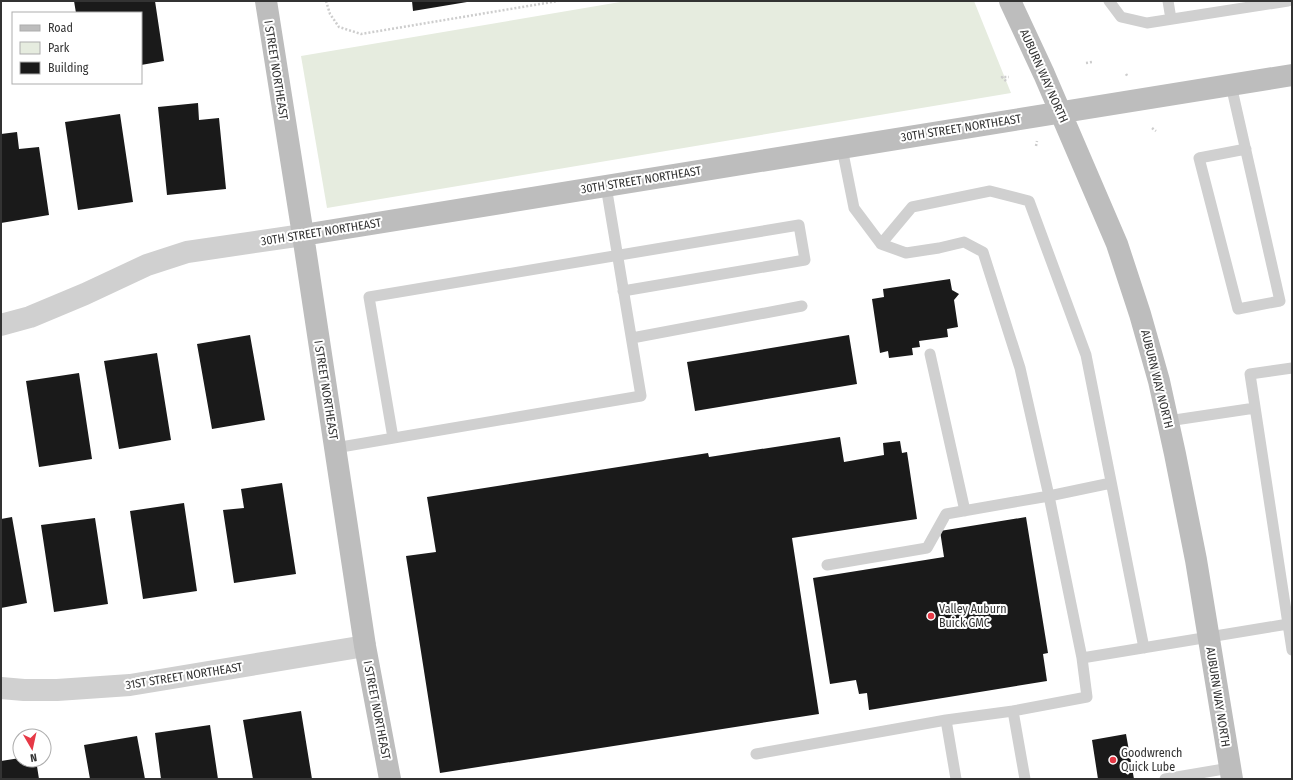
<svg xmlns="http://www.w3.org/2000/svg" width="1293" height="780" font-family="'Fira Sans Condensed',sans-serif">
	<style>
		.green { fill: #e6ecdf }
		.building { fill: #1a1a1a }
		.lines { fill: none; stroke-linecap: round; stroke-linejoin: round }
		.path { stroke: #cdcdcd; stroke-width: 2.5; stroke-dasharray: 2 2; stroke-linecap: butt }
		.lane { stroke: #d0d0d0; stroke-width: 11 }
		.street { stroke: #d0d0d0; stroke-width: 22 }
		.secondary { stroke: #bdbdbd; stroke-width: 22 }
		.poi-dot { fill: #e63946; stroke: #fff; stroke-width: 1.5 }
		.labels { text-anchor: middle; stroke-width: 4; stroke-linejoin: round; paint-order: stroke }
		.street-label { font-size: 12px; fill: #333; stroke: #fff }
		.poi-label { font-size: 12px; fill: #333; stroke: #fff; text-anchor: start }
	</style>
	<rect width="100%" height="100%" fill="#fff"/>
	<!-- green -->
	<path class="green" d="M 626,1 L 974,1 L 1011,93 L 327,208 L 301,56 Z"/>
	<!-- building -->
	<path class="building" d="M 74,1 L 155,1 L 164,61 L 141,65 L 141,13 L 76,13 Z
		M 412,1 L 467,1 L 467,2 L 413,11 Z
		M 198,103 L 199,120 L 219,118 L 226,189 L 167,195 L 158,107 Z
		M 120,114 L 133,202 L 78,210 L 65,122 Z
		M 17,132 L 19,149 L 39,147 L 49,215 L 1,223 L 1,134 Z
		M 950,279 L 952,290 L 959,294 L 954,300 L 958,327 L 947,329 L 948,337 L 919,341 L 920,347 L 912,348 L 913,355 L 889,358 L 888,351 L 880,353 L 872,299 L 884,297 L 883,289 Z
		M 250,335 L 265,420 L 212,429 L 197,344 Z
		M 849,335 L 857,384 L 695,411 L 687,362 Z
		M 157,353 L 171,440 L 119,449 L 104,361 Z
		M 79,373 L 92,459 L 39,467 L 26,381 Z
		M 840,437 L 844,462 L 884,455 L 883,443 L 900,441 L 902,453 L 907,452 L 917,519 L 792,538 L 819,714 L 440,773 L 406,556 L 436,552 L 427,497 L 708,453 L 709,457 Z
		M 282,483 L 296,574 L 234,583 L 223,510 L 244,508 L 241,489 Z
		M 184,503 L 197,591 L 143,599 L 130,511 Z
		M 12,517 L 27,603 L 1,608 L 1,519 Z
		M 1026,517 L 1048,653 L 1043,654 L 1047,681 L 869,710 L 867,693 L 859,694 L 856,680 L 830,684 L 813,578 L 944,557 L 940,531 Z
		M 95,518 L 108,604 L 54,612 L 41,525 Z
		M 301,711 L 312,779 L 253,779 L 243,720 Z
		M 210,725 L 218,779 L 161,779 L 155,733 Z
		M 1126,734 L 1134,779 L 1098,779 L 1092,740 Z
		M 137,736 L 145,779 L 90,779 L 84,745 Z
		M 20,758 L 20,760 L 36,760 L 39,779 L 1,779 L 1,761 Z"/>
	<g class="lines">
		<!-- path -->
		<path class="path" d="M 326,1 L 330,14 L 339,27 L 361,34 L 558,1
			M 1086,63 L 1092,62
			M 1126,74 L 1128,77
			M 1006,81 L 1002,77 L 1009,77
			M 1152,128 L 1156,131
			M 1036,146 L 1037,141"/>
		<!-- lane -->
		<path class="lane" d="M 1109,1 L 1121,17 L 1147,23 L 1288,1
			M 1168,1 L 1171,19
			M 1231,85 L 1280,301 L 1238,309 L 1199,158 L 1246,149
			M 842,148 L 854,208 L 881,244 L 906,253 L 939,248 L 964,242 L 983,252 L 1020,368 L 1049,496 L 1082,658
			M 881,244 L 912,207 L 990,191 L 1029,201 L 1086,355 L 1144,648
			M 632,338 L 802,306
			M 930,354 L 965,511
			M 1168,421 L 1255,408
			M 393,438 L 369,297 L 799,225 L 805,260 L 623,291
			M 335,448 L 641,396 L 606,186
			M 827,565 L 927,548 L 946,514 L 1049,496 L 1111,483
			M 1288,624 L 1250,374 L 1292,368
			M 946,720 L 1013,711
			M 756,754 L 946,720 L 956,779
			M 1025,779 L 1013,711 L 1087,697 L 1082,658 L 1288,624 L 1292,650
			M 1165,779 L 1230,768"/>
		<!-- street -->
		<path class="street" d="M 1,325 L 30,317 L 85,294 L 147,265 L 187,252 L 303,235
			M 1,688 L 24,690 L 57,690 L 130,685 L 365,646"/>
		<!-- secondary -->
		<path class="secondary" d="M 266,1 L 303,235 L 365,646 L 390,779
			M 1010,1 L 1044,74 L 1117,244 L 1140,314 L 1159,381 L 1175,454 L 1196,560 L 1232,779
			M 303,235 L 1292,75"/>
	</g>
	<!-- markers -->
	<g class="poi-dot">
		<circle cx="931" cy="616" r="4"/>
		<circle cx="1113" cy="760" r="4"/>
	</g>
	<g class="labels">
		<!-- street labels -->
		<g class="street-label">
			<text transform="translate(276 70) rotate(81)" y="4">I STREET NORTHEAST</text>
			<text transform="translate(1044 76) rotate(66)" y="4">AUBURN WAY NORTH</text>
			<text transform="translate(961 128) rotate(-9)" y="4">30TH STREET NORTHEAST</text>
			<text transform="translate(641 180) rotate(-9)" y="4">30TH STREET NORTHEAST</text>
			<text transform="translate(321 232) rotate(-9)" y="4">30TH STREET NORTHEAST</text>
			<text transform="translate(1157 379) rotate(76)" y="4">AUBURN WAY NORTH</text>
			<text transform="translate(326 390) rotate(81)" y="4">I STREET NORTHEAST</text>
			<text transform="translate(184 676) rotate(-9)" y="4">31ST STREET NORTHEAST</text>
			<text transform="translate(1218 697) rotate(81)" y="4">AUBURN WAY NORTH</text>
			<text transform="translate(377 710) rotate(79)" y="4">I STREET NORTHEAST</text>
		</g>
		<!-- poi labels -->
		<g class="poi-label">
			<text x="939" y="613">Valley Auburn<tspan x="939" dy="14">Buick GMC</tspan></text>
			<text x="1121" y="757">Goodwrench<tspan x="1121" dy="14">Quick Lube</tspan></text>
		</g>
	</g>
	<!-- border -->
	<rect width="1293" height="780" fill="none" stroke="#333333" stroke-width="4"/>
	<!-- legend -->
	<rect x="12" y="12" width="130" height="72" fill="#ffffff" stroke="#adadad"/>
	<rect x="20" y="25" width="20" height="6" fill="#bdbdbd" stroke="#adadad"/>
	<text x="48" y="32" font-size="12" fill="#333333">Road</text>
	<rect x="20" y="42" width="20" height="12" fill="#e6ecdf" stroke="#adadad"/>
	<text x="48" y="52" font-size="12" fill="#333333">Park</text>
	<rect x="20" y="62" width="20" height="12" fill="#1a1a1a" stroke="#adadad"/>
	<text x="48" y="72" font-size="12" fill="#333333">Building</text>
	<!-- north arrow -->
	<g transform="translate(32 748) rotate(171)"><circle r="19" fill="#ffffff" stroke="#adadad"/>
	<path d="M0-3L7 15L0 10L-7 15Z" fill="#e63946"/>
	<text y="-6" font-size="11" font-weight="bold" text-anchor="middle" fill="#333333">N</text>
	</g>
</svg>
